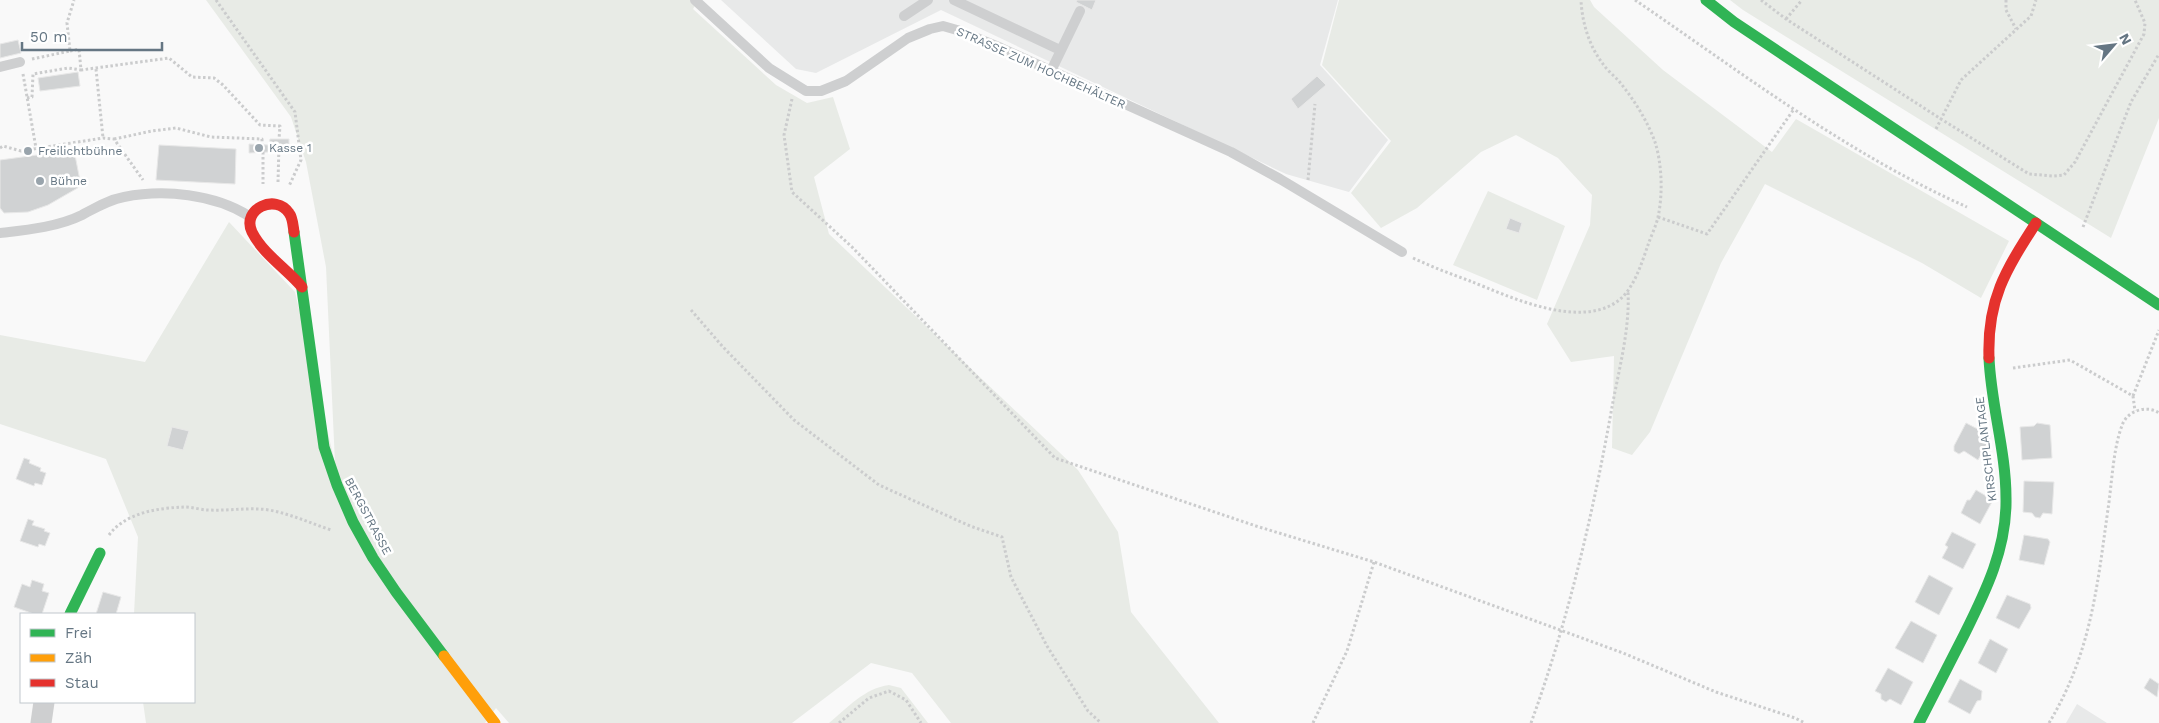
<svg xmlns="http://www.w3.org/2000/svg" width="2159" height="723" font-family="'Work Sans',sans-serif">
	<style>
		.built { fill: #e8e9e9 }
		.green { fill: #e8ebe6 }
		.building { fill: #d0d2d3; stroke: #e8e8e8 }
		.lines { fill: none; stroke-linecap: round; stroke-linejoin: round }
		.path { stroke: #cbcccd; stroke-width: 3; stroke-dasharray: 2.5 2.5; stroke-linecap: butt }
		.lane { stroke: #cecfd0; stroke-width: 10 }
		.street { stroke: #cecfd0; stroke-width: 21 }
		.fast { stroke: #30b455; stroke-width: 11 }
		.slow { stroke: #ff9f0a; stroke-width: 11 }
		.jam { stroke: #e5322d; stroke-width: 11 }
		.poi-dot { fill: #99a4ac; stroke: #fff; stroke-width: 2 }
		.labels { text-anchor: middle; stroke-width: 5; stroke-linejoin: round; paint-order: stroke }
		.street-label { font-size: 12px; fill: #657683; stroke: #fff }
		.poi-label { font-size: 12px; fill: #657683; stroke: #fff; text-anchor: start }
	</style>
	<rect width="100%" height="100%" fill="#f9f9f9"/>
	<!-- built -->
	<path class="built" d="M 721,0 L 1338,0 L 1320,65 L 1388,140 L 1349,192 L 1286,174 L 941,10 L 816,73 L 796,69 Z
		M 2077,704 L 2107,723 L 2066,723 Z"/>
	<!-- green -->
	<path class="green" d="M 206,0 L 698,0 L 693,9 L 776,85 L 807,103 L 833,97 L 850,149 L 814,177 L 829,234 L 1078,470 L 1118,532 L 1131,612 L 1219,723 L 951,723 L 912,673 L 871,663 L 792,723 L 509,723 L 496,708 L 485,723 L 146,723 L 143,702 L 194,702 L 194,614 L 134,614 L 138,537 L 106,459 L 0,424 L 0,335 L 145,362 L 229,222 L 295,292 L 335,463 L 326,267 L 306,162 L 291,117 Z
		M 1339,0 L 1590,0 L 1594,7 L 1663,70 L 1772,152 L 1796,119 L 2009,241 L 1981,298 L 1922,263 L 1765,184 L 1721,263 L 1650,432 L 1632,455 L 1612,448 L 1614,356 L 1571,362 L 1547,324 L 1590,225 L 1592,195 L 1558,158 L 1516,135 L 1481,152 L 1417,208 L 1381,228 L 1351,193 L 1391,141 L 1322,65 Z
		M 1730,0 L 2159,0 L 2159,118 L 2111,238 L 1743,10 Z
		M 1488,191 L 1565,226 L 1537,300 L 1453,265 Z
		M 889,685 L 901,688 L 928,723 L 829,723 C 847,708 865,688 889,685 Z"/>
	<!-- building -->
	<path class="building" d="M 1077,0 L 1096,0 L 1092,10 L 1076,2 Z
		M 18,40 L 21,53 L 0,58 L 0,44 Z
		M 78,72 L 80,86 L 40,91 L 38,78 Z
		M 1317,76 L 1326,85 L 1298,109 L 1291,99 Z
		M 270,139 L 289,139 L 289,145 L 269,145 Z
		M 249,144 L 269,145 L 269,152 L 249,153 Z
		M 159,145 L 236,149 L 235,184 L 156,180 Z
		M 74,150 L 81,186 L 48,205 L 28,212 L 4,213 L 0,208 L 0,160 Z
		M 1510,218 L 1522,223 L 1519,233 L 1506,229 Z
		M 1966,423 L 1991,436 L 1978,460 L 1964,451 L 1959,454 L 1954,451 L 1954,446 Z
		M 2037,423 L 2050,425 L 2052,458 L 2022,460 L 2020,427 L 2034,426 Z
		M 172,427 L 189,431 L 183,450 L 167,446 Z
		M 24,458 L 30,460 L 29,463 L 41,468 L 40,471 L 46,473 L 42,485 L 35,483 L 34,486 L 16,479 Z
		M 2024,481 L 2054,482 L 2052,514 L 2043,513 L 2040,518 L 2035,517 L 2032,513 L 2023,512 Z
		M 1976,490 L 1993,500 L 1980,524 L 1961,513 L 1967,500 L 1970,500 Z
		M 28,519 L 34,521 L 32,525 L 45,529 L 44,531 L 50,533 L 45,546 L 39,544 L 38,547 L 20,541 Z
		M 1952,532 L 1976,544 L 1963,569 L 1942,558 L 1948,547 L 1945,545 Z
		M 2024,535 L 2048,539 L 2050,542 L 2044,565 L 2019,560 Z
		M 1929,575 L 1953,588 L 1939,615 L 1915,602 Z
		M 32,580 L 44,584 L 42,591 L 49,593 L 42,614 L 34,614 L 14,607 L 22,584 L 30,587 Z
		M 103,592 L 121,597 L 116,614 L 96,614 Z
		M 2007,595 L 2030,604 L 2031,608 L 2019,629 L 1996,618 Z
		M 1911,621 L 1937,635 L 1923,663 L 1895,648 Z
		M 1990,639 L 2008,649 L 1996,673 L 1978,663 Z
		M 1888,668 L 1913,682 L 1901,705 L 1890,699 L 1886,702 L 1881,699 L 1881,694 L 1875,691 Z
		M 2150,678 L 2159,684 L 2157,697 L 2144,688 Z
		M 1960,679 L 1982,691 L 1981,700 L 1977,701 L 1970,714 L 1948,702 Z"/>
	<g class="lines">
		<!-- path -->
		<path class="path" d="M 216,0 L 295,112 L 301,160 L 289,186
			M 1635,0 C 1742,73 1848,154 1967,207
			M 1761,0 L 1786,19 L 1941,119 L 2029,174 L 2053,176 L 2064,175 L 2075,162 L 2144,34 L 2145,23 L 2135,0
			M 2006,0 L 2006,10 L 2016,29
			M 1786,19 L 1802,0
			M 70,51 L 79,49 L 81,70 L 169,58 L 192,77 L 214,78 L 223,85 L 260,125 L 280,126 L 279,139
			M 32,59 L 70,51 L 67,23 L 74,0
			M 96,69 L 103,138
			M 23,74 L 36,148
			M 27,98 L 32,97 L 33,74 L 68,68 L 81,70
			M 792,99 L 784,135 L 792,192 L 852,247 L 1055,458 L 1256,526 L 1374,562 L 1623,653 L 1716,692 L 1795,718 L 1805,723
			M 1936,129 L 1961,80 L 2031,16 L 2036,0
			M 114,139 L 152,131 L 176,128 L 211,137 L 262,139 L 262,144
			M 0,148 L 3,146 L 21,151 L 103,138 L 114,139 L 143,180
			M 263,152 L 263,184
			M 1308,180 L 1315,104
			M 278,182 L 279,145
			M 1658,217 L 1707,234 L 1794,109
			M 2083,227 L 2131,102 L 2159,54
			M 1413,258 C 1432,267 1451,274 1470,281 C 1508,296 1575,328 1615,303 C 1633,292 1641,265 1648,245 C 1651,236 1656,226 1658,217 C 1663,194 1662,164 1655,142 C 1647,120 1633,98 1618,80 C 1613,75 1607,70 1603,64 C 1589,46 1582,22 1581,0
			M 691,310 L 723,347 L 794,420 L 879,485 L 970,526 L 1002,537 L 1011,577 L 1047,646 L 1088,711 L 1101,723
			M 2013,368 L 2070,360 L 2133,396 L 2135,411
			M 2133,396 L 2159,330
			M 109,535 C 126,512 159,508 185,507 C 193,507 201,510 208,510 C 229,511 248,507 269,510 C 291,514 310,523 331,530
			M 839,723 L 869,698 L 889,691 L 906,700 L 921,723
			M 1313,723 L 1347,651 L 1374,562
			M 1531,723 C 1568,621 1593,514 1612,407 C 1619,369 1630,329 1628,291
			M 2049,723 C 2091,653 2097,588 2108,509 C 2112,483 2113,447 2123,423 C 2129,410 2148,405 2159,413"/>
		<!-- lane -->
		<path class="lane" d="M 695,0 L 769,68 L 806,91 L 821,91 L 846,81 L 908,38 L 930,29 L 943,26 L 957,30 L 1001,48 L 1231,152 L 1280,179 L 1402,252
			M 954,0 L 1060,50
			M 904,16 L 928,0
			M 0,67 L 20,62
			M 1051,71 L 1080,11
			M 0,233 C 26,230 58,227 82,215 C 95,208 108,200 124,197 C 164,189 214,194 249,216"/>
		<!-- street -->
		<path class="street" d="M 41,723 L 44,702"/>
		<!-- fast -->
		<path class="fast" d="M 1706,0 L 1734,22 L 2159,305
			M 294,232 L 324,447 L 337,485 L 353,522 L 373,558 L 396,592 L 444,656
			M 70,614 L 100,553
			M 1919,723 C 1934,694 1949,664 1964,635 C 1986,591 2007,548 2006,498 C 2006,451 1991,405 1989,358"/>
		<!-- slow -->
		<path class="slow" d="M 444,656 L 495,723"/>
		<!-- jam -->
		<path class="jam" d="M 294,232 C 293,226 293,218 289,213 C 276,193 241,209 252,232 C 263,254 287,269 302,287
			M 1989,358 C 1987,300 2005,271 2036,223"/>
	</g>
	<!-- markers -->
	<g class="poi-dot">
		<circle cx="259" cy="148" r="5"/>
		<circle cx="28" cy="151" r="5"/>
		<circle cx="40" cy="181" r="5"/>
	</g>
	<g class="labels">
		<!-- street labels -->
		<g class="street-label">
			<text transform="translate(1041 68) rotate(24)" y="4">STRASSE ZUM HOCHBEHÄLTER</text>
			<text transform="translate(1986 449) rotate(-97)" y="4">KIRSCHPLANTAGE</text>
			<text transform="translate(368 516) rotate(62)" y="4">BERGSTRASSE</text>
		</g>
		<!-- poi labels -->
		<g class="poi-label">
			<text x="269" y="152">Kasse 1</text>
			<text x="38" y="155">Freilichtbühne</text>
			<text x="50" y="185">Bühne</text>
		</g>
	</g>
	<!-- legend -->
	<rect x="20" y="613" width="175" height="90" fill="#ffffff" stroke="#c1c8cd"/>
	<rect x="30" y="629" width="25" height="8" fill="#30b455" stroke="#c1c8cd"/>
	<text x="65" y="638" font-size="15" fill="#657683">Frei</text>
	<rect x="30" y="654" width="25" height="8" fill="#ff9f0a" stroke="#c1c8cd"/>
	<text x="65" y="663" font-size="15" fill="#657683">Zäh</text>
	<rect x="30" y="679" width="25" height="8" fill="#e5322d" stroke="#c1c8cd"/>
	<text x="65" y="688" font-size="15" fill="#657683">Stau</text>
	<!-- north arrow -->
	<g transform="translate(2114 45) rotate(62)" stroke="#ffffff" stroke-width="4" paint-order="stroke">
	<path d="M0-4L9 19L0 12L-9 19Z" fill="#657683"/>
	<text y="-8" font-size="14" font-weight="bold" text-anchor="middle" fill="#657683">N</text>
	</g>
	<!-- scale -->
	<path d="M22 42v8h140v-8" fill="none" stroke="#657683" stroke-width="2.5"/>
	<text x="30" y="42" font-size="15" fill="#657683" stroke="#ffffff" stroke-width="4" paint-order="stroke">50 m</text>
</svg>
